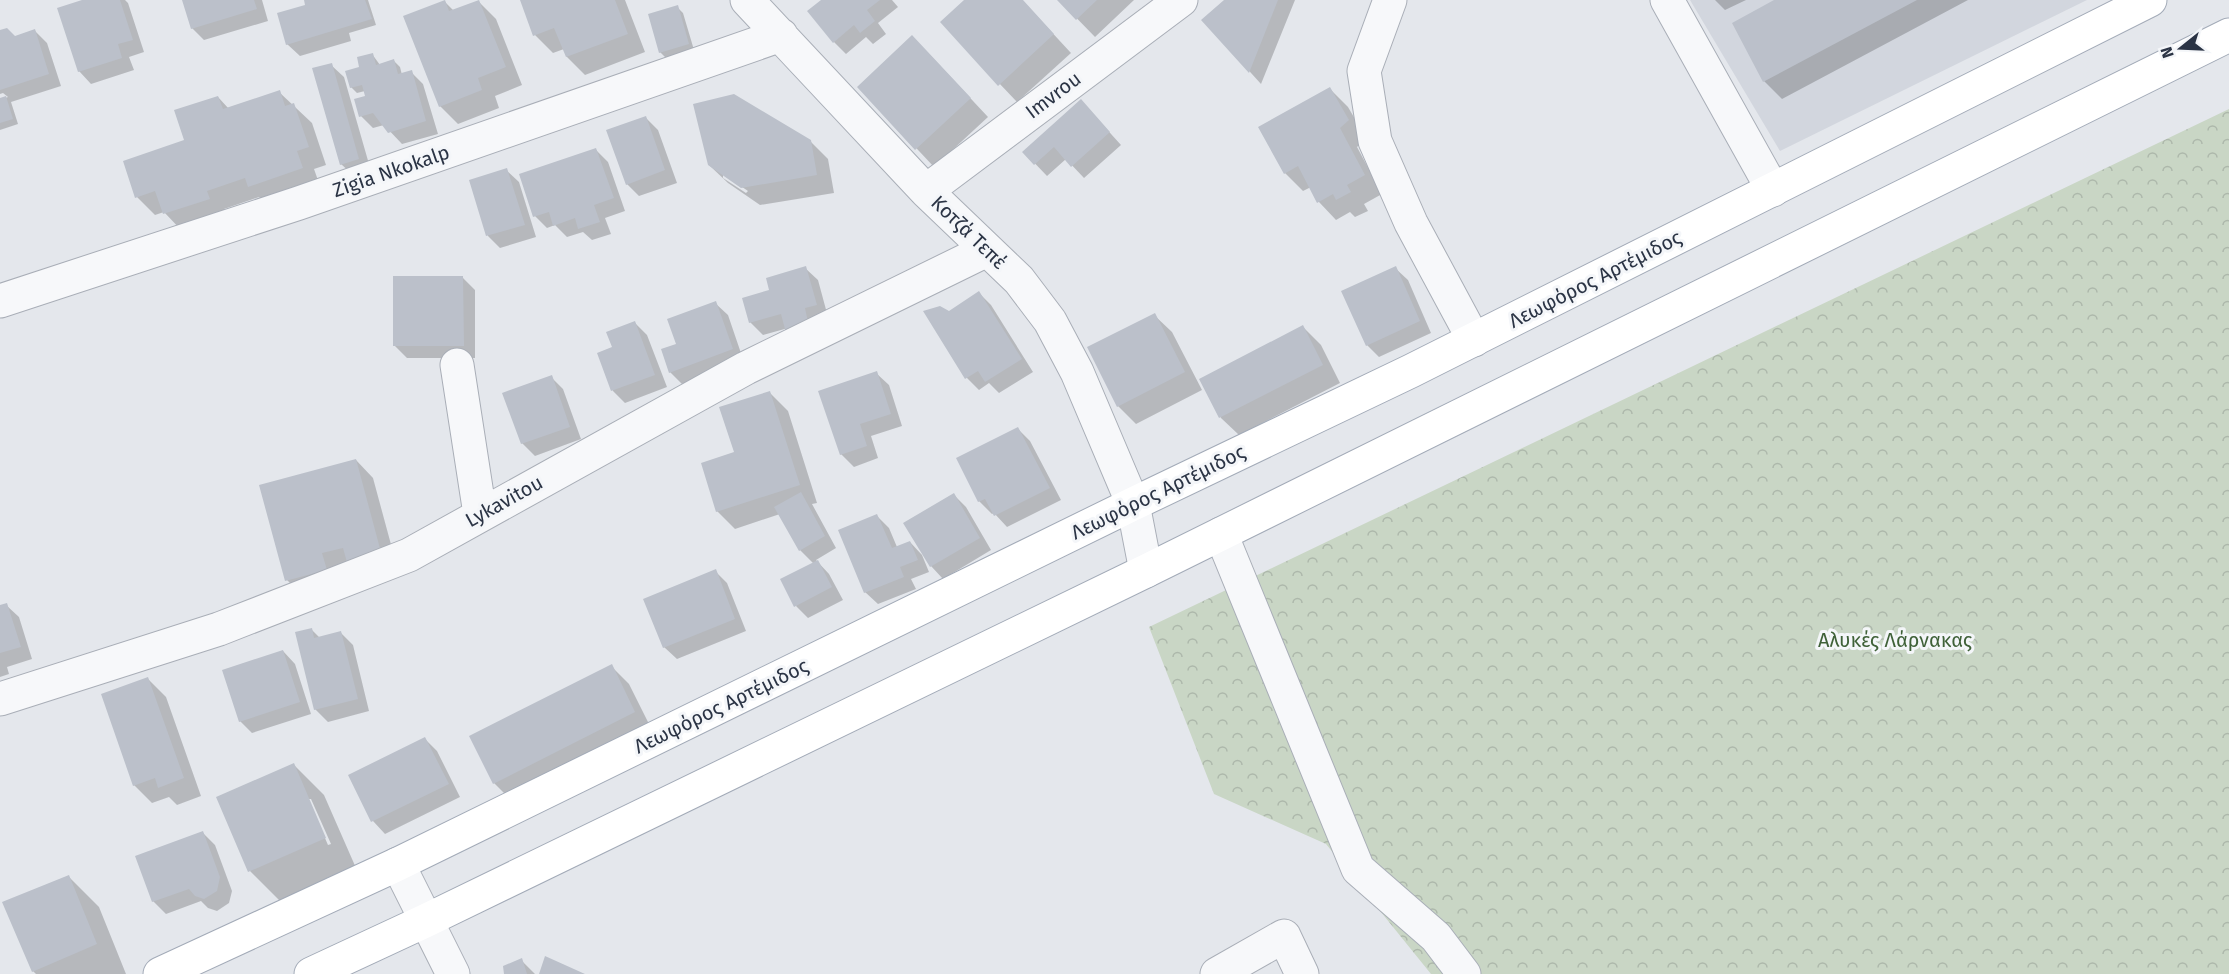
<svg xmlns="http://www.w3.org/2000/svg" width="2229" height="974" font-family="'Fira Sans',sans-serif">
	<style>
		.built { fill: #d2d6de }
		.park { fill: url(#park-crowns) }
		.shadow { fill: #0003; fill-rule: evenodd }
		.building { fill: #bbc0ca }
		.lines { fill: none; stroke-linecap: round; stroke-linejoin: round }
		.minor-casing { stroke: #a9aeb7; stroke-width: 35 }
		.major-casing { stroke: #a3abb8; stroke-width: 35 }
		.minor { stroke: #f7f8fa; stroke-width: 33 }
		.major { stroke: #fff; stroke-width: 33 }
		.labels { text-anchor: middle; stroke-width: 6; stroke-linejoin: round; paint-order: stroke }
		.street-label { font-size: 20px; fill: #2b3445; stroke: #f4f6f9 }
		.park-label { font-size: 20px; fill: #3f6138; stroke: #f4f6f9 }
	</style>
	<defs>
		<pattern id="park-crowns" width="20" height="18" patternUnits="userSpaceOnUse" patternTransform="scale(1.5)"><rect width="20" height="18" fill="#c9d6c5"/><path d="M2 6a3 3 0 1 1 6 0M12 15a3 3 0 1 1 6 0" fill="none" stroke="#adb8ab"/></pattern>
	</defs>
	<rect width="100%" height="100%" fill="#e4e7ec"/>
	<!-- built -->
	<path class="built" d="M 1690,0 L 2087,0 L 1780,151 Z"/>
	<!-- park -->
	<path class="park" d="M 2229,109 L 2229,974 L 1431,974 L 1326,844 L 1214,794 L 1149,627 Z"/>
	<!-- shadow -->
	<path class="shadow" d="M 87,0 L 125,0 L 128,3 L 144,52 L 129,57 L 134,70 L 91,84 L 79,71 Z
		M 184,0 L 262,0 L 268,21 L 204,40 L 192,28 Z
		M 306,0 L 368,0 L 376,25 L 349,33 L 351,41 L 300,56 L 287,44 L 307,6 Z
		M 521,0 L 625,0 L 645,52 L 585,75 L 567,57 L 564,49 L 553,53 L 535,35 Z
		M 824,0 L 892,0 L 898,7 L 878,23 L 886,34 L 873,44 L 866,37 L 846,54 L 834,42 Z
		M 966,0 L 1022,0 L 1071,53 L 1017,102 L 942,23 Z
		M 1059,0 L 1134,0 L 1095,37 Z
		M 1226,0 L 1295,0 L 1261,84 L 1203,20 Z
		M 1715,0 L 1746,0 L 1725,10 Z
		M 1778,0 L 1968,0 L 1782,99 L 1764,81 Z
		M 478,1 L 496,19 L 522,85 L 495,96 L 499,108 L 458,124 L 440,106 L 445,2 L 454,11 Z
		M 677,7 L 683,13 L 694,50 L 666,58 L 660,52 Z
		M 35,31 L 47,43 L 61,86 L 11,102 L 18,124 L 0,130 L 0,100 L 8,97 L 3,93 L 0,94 L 0,32 L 15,37 Z
		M 372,54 L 380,65 L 394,61 L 400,67 L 402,75 L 411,72 L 423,84 L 438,134 L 402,144 L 384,125 L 373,128 L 361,116 L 367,97 L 365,91 L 357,93 L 351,87 L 361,68 Z
		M 930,55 L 988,117 L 934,167 L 859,87 Z
		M 331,65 L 344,77 L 371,171 L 354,176 L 341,164 Z
		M 1330,89 L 1348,107 L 1366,138 L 1357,147 L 1382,194 L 1364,204 L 1368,211 L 1355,217 L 1350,212 L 1336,220 L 1319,202 L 1311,187 L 1303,191 L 1285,173 Z
		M 279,92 L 312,123 L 326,165 L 314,169 L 320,186 L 267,204 L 259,197 L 224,209 L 227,217 L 182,231 L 164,212 L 155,215 L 137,197 L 124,162 L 185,141 L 218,97 L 229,109 Z
		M 1093,114 L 1121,145 L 1084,178 L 1066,159 L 1047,176 L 1024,152 Z
		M 646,118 L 658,130 L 677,183 L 639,196 L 627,184 Z
		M 810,141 L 828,159 L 834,193 L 760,205 L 728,183 L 709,165 ZM 723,174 L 748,191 L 746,193 L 723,178 Z
		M 596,150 L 608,162 L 625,211 L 605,218 L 611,234 L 592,240 L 583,232 L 567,237 L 555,225 L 547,228 L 535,216 Z
		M 506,170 L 519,182 L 536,237 L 500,248 L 488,236 L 471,181 Z
		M 805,268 L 818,280 L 828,317 L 763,335 L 750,322 L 771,291 Z
		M 1395,268 L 1408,280 L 1431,333 L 1379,357 L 1367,345 Z
		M 463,278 L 475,290 L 475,358 L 407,358 L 394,345 Z
		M 979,293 L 991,305 L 1033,372 L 999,393 L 989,383 L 979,390 L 967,378 L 949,312 Z
		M 715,303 L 728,315 L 744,362 L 682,384 L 670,372 Z
		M 1154,315 L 1172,332 L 1202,390 L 1136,424 L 1118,406 Z
		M 635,323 L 647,335 L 667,387 L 625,403 L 613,391 L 599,353 L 614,348 Z
		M 1303,327 L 1321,345 L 1340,383 L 1239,435 L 1221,418 L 1201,379 Z
		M 876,373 L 889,385 L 902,426 L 871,436 L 878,458 L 854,467 L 841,454 Z
		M 551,377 L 563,389 L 581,439 L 535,456 L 522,443 Z
		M 770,393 L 788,411 L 817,503 L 812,504 L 836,548 L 816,560 L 829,574 L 843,600 L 808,618 L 796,606 L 814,564 L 800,550 L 780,514 L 735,529 L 717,511 L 736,453 Z
		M 1018,429 L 1030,441 L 1061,500 L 1007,527 L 994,513 L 992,514 L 979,501 Z
		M 356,460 L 373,478 L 399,574 L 305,598 L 287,580 Z
		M 954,495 L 966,507 L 991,550 L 943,579 L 931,566 L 906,523 Z
		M 877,516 L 889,528 L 897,547 L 910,542 L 922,555 L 929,572 L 911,579 L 916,589 L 878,604 L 865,592 Z
		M 715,571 L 727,583 L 746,631 L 677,659 L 664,647 Z
		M 6,605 L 19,617 L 32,659 L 7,667 L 9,674 L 0,677 L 0,607 Z
		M 311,629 L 320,638 L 341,633 L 353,645 L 369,711 L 328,722 L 315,709 Z
		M 283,651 L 295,664 L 311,714 L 252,733 L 240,721 Z
		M 611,666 L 629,684 L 652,730 L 512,801 L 494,783 Z
		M 148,679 L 166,697 L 201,796 L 177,805 L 169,797 L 152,803 L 134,785 Z
		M 425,739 L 437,751 L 460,797 L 385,834 L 373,821 L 350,776 Z
		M 294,765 L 324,795 L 356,868 L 280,901 L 250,871 ZM 308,799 L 311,799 L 331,844 L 328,845 Z
		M 203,833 L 215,845 L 232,891 L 229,903 L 217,911 L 208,908 L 201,901 L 166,914 L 153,901 Z
		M 69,877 L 99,907 L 126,974 L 36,974 L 33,971 Z
		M 521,960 L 535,974 L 506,974 Z"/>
	<!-- building -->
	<path class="building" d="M 82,0 L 120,0 L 133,40 L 118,44 L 122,58 L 78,72 L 57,8 Z
		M 182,0 L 254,0 L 257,9 L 191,29 Z
		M 304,0 L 365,0 L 372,19 L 286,45 L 277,13 L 305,5 Z
		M 445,0 L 449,11 L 479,0 L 506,67 L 478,78 L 482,90 L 439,107 L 403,16 Z
		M 520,0 L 615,0 L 628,34 L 566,57 L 554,28 L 533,36 Z
		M 821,0 L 880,0 L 867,10 L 875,21 L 860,33 L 854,25 L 833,43 L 807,11 Z
		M 964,0 L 1023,0 L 1054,34 L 998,86 L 940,22 Z
		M 1057,0 L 1097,0 L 1076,20 Z
		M 1224,0 L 1278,0 L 1249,73 L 1201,20 Z
		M 1774,0 L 1917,0 L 1763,82 L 1732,23 Z
		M 678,5 L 689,44 L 659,53 L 648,14 Z
		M 7,28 L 15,36 L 35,29 L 49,74 L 0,90 L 0,30 Z
		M 912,35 L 971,98 L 915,150 L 857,87 Z
		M 373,53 L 376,65 L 394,59 L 398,74 L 412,70 L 426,121 L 388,133 L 373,113 L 359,117 L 354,99 L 365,96 L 362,85 L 350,88 L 345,71 L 359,67 L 357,57 Z
		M 332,63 L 359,159 L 340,165 L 312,68 Z
		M 1330,87 L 1349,120 L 1340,128 L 1365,175 L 1347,185 L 1351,192 L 1336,200 L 1333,194 L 1317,203 L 1298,166 L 1284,174 L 1258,127 Z
		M 280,90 L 285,106 L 294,103 L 309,147 L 297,151 L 303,168 L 248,187 L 245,178 L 207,191 L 210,199 L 163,214 L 155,191 L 135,198 L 123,161 L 184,140 L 174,110 L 218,96 L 223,109 Z
		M 734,94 L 811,140 L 817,175 L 741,188 L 708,165 L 693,104 Z
		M 6,96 L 13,119 L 0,123 L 0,98 Z
		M 1081,99 L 1110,132 L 1071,167 L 1054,147 L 1034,165 L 1022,152 Z
		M 646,116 L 665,170 L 626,185 L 606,130 Z
		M 596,148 L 614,198 L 594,205 L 600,222 L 578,229 L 575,218 L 553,226 L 549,212 L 533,217 L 519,174 Z
		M 507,168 L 525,225 L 486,236 L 469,180 Z
		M 806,266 L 817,305 L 805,308 L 809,327 L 786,333 L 781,314 L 749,323 L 742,298 L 769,290 L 766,278 Z
		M 1396,266 L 1420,321 L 1366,346 L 1341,291 Z
		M 393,276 L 463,276 L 464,346 L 393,346 Z
		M 979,291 L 1022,359 L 985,382 L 978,371 L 965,379 L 923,311 L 940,306 L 949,311 Z
		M 716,301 L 733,349 L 669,373 L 661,349 L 676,344 L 667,319 Z
		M 1155,313 L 1185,372 L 1117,407 L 1087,347 Z
		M 635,321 L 655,375 L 611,391 L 597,353 L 612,347 L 606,332 Z
		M 1303,325 L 1323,365 L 1219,418 L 1199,379 Z
		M 877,371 L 891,414 L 860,424 L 867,446 L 840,455 L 818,391 Z
		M 552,375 L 570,427 L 521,444 L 502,393 Z
		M 770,391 L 800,485 L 716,512 L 701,463 L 734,452 L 719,407 Z
		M 1018,427 L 1050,488 L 994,516 L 985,499 L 978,502 L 956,458 Z
		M 356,459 L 382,556 L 348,566 L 343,548 L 322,553 L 327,570 L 285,581 L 259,485 Z
		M 801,492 L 825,536 L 799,551 L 774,507 Z
		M 954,493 L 980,538 L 930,567 L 903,523 Z
		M 877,514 L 892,548 L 910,541 L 918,560 L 900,567 L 904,577 L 864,593 L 838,530 Z
		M 818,560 L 832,587 L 794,607 L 780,579 Z
		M 716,569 L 735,619 L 663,648 L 643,599 Z
		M 7,603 L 21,647 L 0,653 L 0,605 Z
		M 312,628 L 314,638 L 341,631 L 358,699 L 314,710 L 295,632 Z
		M 283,650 L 300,702 L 239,722 L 222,670 Z
		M 612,664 L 635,712 L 493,784 L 469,736 Z
		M 148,677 L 184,778 L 158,788 L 155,778 L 133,786 L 101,694 Z
		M 425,737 L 449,784 L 371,822 L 348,775 Z
		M 294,763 L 326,838 L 248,872 L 216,797 Z
		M 203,831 L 220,877 L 217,891 L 204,899 L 195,896 L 189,889 L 152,902 L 135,856 Z
		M 69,875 L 97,944 L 32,972 L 2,902 Z
		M 545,956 L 585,974 L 539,974 Z
		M 522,958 L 527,974 L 504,974 L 503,966 Z"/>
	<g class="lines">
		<!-- minor casing -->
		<g class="minor-casing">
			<path id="minor" d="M 747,0 L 926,191 L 1019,280 L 1050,321 L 1077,372 L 1133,504 L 1146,571
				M 1390,0 L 1364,71 L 1375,141 L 1411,223 L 1474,340
				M 1667,0 L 1773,190
				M 926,191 L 1181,0
				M 0,301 L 299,203 L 781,35
				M 457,365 L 480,514
				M 1221,534 L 1358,869 L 1436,937 L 1464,974
				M 0,699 L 219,629 L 409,555 L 746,368 L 987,250
				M 398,864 L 453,974
				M 1217,974 L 1284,936 L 1302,974"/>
		</g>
		<!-- major casing -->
		<g class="major-casing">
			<path id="major" d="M 160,974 L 398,864 L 1133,504 L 1411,371 L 2150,0
				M 311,974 L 425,921 L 1146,571 L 2229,35"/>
		</g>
		<!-- minor -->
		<use href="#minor" class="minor"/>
		<!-- major -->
		<use href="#major" class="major"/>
	</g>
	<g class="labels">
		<!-- street labels -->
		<g class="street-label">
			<text transform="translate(1053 95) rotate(-37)" y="7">Imvrou</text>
			<text transform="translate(391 171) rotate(-19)" y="7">Zigia Nkokalp</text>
			<text transform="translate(969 232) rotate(44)" y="7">Κοτζά Τεπέ</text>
			<text transform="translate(1595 279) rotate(-27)" y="7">Λεωφόρος Αρτέμιδος</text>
			<text transform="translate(1158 492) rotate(-26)" y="7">Λεωφόρος Αρτέμιδος</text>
			<text transform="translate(504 501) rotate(-29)" y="7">Lykavitou</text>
			<text transform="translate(721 706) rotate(-26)" y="7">Λεωφόρος Αρτέμιδος</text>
		</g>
		<!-- park labels -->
		<g class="park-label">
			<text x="1895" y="647">Αλυκές Λάρνακας</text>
		</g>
	</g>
	<!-- north arrow -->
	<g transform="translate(2181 48) rotate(252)" stroke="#f4f6f9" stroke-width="4.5" paint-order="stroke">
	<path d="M0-4.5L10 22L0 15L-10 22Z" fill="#2b3445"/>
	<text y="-9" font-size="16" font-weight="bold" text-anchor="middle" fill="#2b3445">N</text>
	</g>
</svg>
